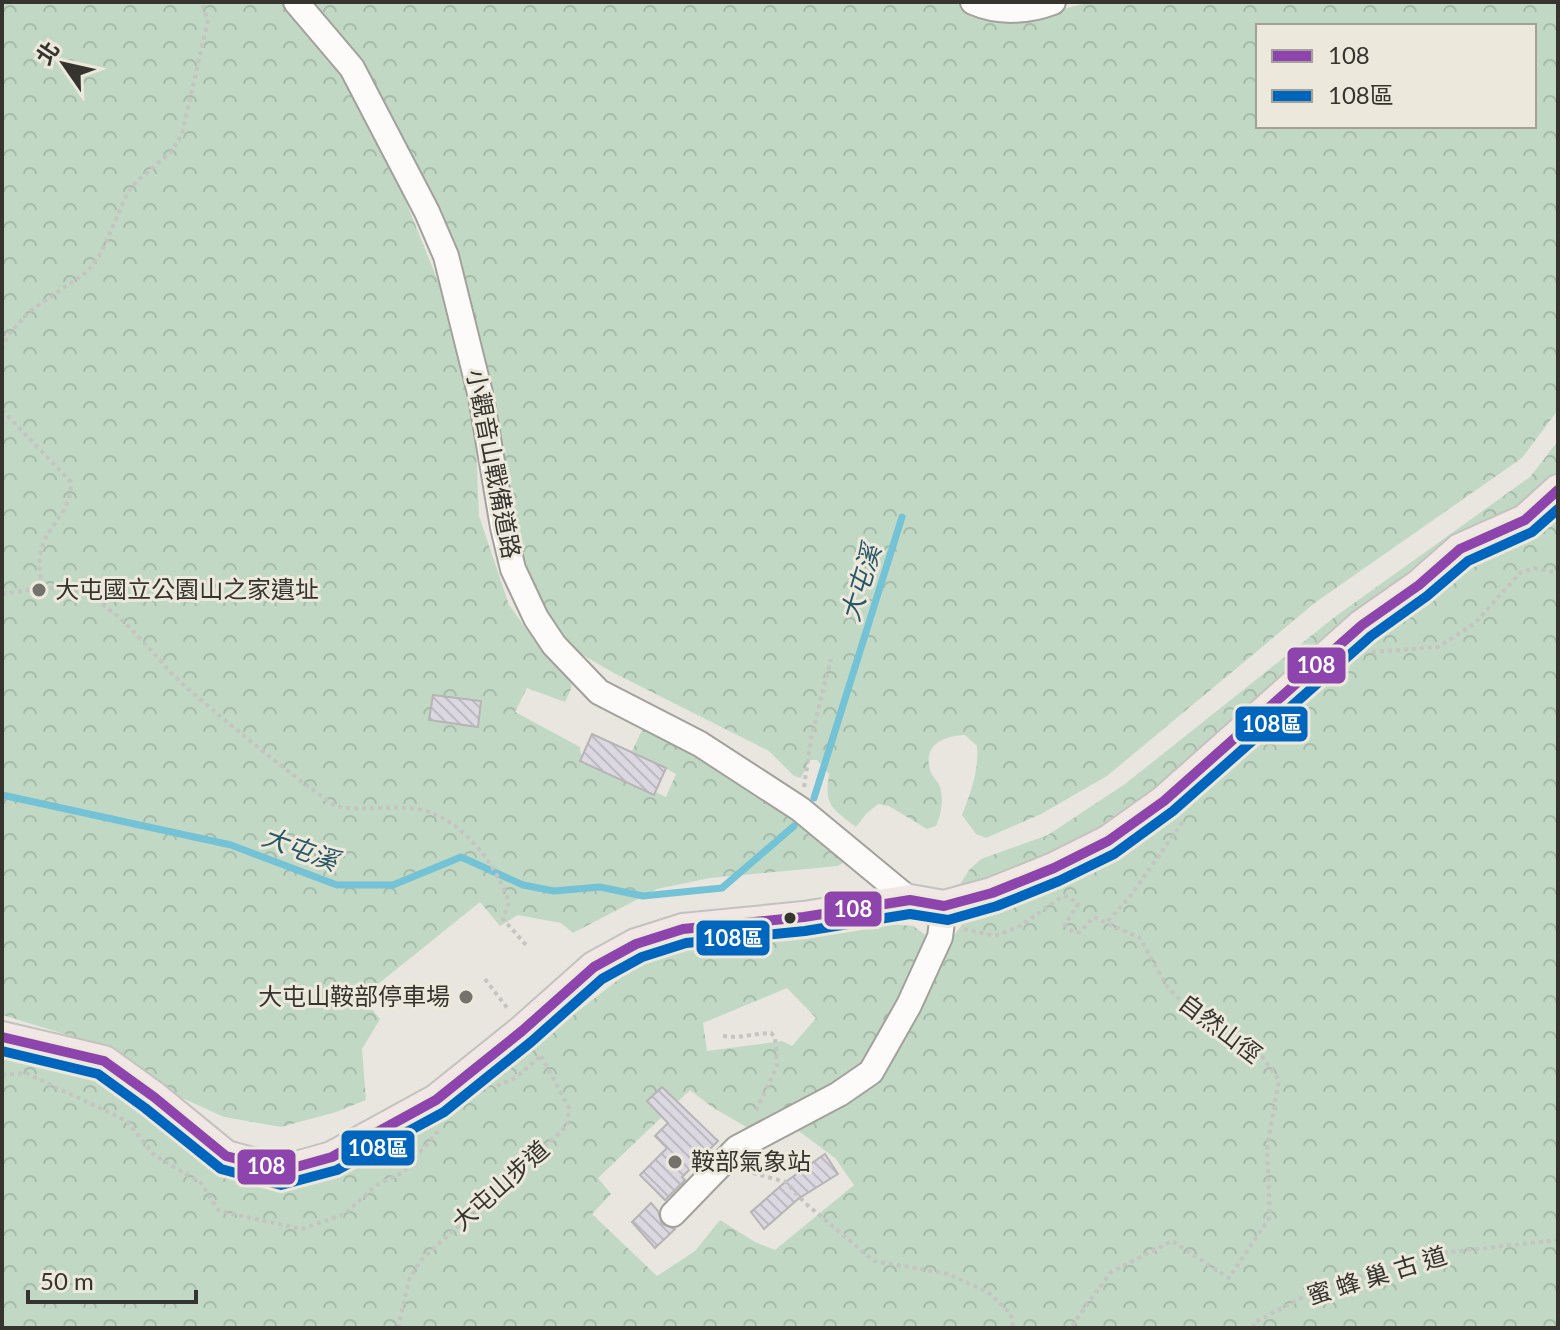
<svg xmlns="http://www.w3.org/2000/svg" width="1560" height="1330" font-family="Lato,'Noto Sans TC',sans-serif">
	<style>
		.forest { fill: url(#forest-crowns); fill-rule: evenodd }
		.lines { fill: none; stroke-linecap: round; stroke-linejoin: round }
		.stream { stroke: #73c2d6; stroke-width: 7 }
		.building { fill: url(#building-back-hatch); stroke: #b6b4b4; stroke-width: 2 }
		.minor-casing { stroke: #a3a19c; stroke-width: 28 }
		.major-casing { stroke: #c3c2bf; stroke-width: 34 }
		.path { stroke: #c5c4c2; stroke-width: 4; stroke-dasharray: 4 4; stroke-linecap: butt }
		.minor { stroke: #fcfbfa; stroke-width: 24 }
		.major { stroke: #f1e8e6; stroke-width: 30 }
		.bus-1-casing { stroke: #ece8db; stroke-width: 16 }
		.bus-2-casing { stroke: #ece8db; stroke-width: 16 }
		.bus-1 { stroke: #8e44ad; stroke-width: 10 }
		.bus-2 { stroke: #0065bd; stroke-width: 10 }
		.poi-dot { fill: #74726d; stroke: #ece8db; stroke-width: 3 }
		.bus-dot { fill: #35342f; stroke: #ece8db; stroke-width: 3 }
		.labels { text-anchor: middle; stroke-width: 6; stroke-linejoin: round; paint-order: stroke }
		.street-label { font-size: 24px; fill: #35342f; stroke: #ece8db }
		.poi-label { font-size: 24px; fill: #35342f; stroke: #ece8db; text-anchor: start }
		.water-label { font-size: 26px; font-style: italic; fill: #285765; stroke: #ece8db }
		.line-badge { stroke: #ece8db; stroke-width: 3 }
		.badge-label { font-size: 22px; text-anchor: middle; font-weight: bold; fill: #fff }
	</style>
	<defs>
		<pattern id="forest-crowns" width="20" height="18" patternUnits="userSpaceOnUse" patternTransform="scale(2)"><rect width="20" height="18" fill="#c1d9c4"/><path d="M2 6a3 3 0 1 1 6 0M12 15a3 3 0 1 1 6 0" fill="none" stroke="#a6bba9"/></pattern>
		<pattern id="building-back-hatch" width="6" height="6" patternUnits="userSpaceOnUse" patternTransform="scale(2)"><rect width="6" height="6" fill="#dbd8e1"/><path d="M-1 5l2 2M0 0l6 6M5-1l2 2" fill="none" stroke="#bdbac1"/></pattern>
	</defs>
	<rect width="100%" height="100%" fill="#e8e6df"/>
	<!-- forest -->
	<path class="forest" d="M 2,2 L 285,2 L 345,75 L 402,192 L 442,291 L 474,398 L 479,516 L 509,605 L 546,656 L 573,673 L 571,689 L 565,702 L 527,688 L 515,712 L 580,747 L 581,755 L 666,797 L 676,774 L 632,751 L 645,724 L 762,791 L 845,861 L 838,866 L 710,878 L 657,889 L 573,933 L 561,923 L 518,915 L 500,926 L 480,902 L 362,997 L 380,1019 L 362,1049 L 366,1100 L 336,1112 L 281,1127 L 224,1117 L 167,1091 L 91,1042 L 2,1015 Z
		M 308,2 L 958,2 L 972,10 L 1032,17 L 1091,2 L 1558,2 L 1558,410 L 1522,458 L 1316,602 L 1107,776 L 1041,814 L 986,838 L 976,834 L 962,815 C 971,792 979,770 977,746 L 965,735 C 944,736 923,744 930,770 C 932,777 938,781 940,787 C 944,800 941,815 936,826 L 927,829 L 889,806 L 878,804 L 866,814 L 856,827 C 832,808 824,806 829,774 L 817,760 L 810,760 L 801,778 L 794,776 L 769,751 L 612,672 L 560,642 L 497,508 L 494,398 L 477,335 ZM 1258,26 L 1534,26 L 1534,126 L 1258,126 Z
		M 1558,441 L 1558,1328 L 2,1328 L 2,1051 L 81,1068 L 245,1177 L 331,1150 L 393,1136 L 467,1097 L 640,963 L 714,938 L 875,923 L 913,926 L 931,939 L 942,944 C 970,924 965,917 959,886 L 969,870 L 981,859 L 1048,835 L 1125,784 L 1336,616 L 1530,477 ZM 787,988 L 816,1018 L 792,1046 L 782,1041 L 707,1051 L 703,1023 ZM 690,1090 L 712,1107 L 760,1135 L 792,1126 L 835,1158 L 854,1185 L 775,1250 L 755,1242 L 720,1220 L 695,1251 L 657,1276 L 592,1214 L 611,1194 L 598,1178 Z"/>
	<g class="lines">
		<!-- stream -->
		<path class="stream" d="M 2,795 L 231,845 L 337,885 L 393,885 L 461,857 L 523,885 L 554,891 L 600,887 L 643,896 L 722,888 L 794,826
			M 814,798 L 902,517"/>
	</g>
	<!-- building -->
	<path class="building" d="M 433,695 L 481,701 L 478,727 L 429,720 Z
		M 592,734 L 666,768 L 654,795 L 580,761 Z
		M 662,1087 L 718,1141 L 682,1177 L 685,1180 L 665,1200 L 640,1175 L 667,1148 L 655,1136 L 668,1123 L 647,1101 Z
		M 825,1154 L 838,1174 L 798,1199 L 764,1229 L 751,1212 L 784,1183 Z
		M 651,1203 L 658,1211 L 662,1224 L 675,1229 L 655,1248 L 632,1222 Z"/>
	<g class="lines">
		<!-- minor casing -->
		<g class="minor-casing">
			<path id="minor" d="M 296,2 L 352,68 L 427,212 L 446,256 L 481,397 L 503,527 L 513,569 L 536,618 L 554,645 L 599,692 L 700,744 L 800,809 L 910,900
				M 973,2 C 998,13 1027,12 1053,2
				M 673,1214 L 737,1148 L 839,1094 L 871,1072 L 909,1005 L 940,937 L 944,906"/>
		</g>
		<!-- major casing -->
		<g class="major-casing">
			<path id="major" d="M 2,1037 L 104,1061 L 154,1097 L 226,1156 L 282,1171 L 332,1157 L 436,1100 L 522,1031 L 594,967 L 636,944 L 683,929 L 804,917 L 910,900 L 944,906 L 992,893 L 1054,868 L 1108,841 L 1164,801 L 1362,625 L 1419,585 L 1460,549 L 1525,520 L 1558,490"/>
		</g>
		<!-- path -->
		<path class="path" d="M 2,349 L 8,335 L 30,311 L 88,271 L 101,253 L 127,194 L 136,182 L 172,151 L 182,134 L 208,20 L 201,2
			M 2,410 L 71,482 C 71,527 27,527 43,588
			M 2,594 C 25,591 52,584 75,591 C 121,605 152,657 186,687 C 234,729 284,769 335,806 C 362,812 389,805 416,809 C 459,815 496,863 509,902 L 503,919 L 526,945
			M 1372,652 L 1438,647 L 1474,624 L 1520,573 L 1534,568 L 1558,573
			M 804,787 L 811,739 L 831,659
			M 1108,921 L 1132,894 L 1184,820
			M 964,929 L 995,936 L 1020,926 L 1063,896 L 1069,897 L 1078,904 L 1065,925 L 1074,933 L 1080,932 L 1094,917 L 1140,938 L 1166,985 L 1180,1000 L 1193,1006 L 1260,1054 L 1279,1080 L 1267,1147 L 1270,1217 L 1229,1278 L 1172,1241 L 1111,1272 L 1070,1328
			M 485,979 L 508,1009
			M 723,1036 C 739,1039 755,1033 771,1033 L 775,1037 L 777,1066 L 756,1111
			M 2,1075 L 26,1073 L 127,1121 L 154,1155 L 201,1183 L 219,1211 L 302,1229 L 345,1214 L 375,1186 L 403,1172 L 440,1129
			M 497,1086 L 515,1078 L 541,1056
			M 745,1171 L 786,1182 L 805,1203 L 874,1261 L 948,1274 L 988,1292 L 1011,1314 L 1013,1328
			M 398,1328 L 409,1280 L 420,1261 L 567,1126 L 569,1108 L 540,1054
			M 1253,1328 L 1255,1322 L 1319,1289 L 1441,1253 L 1558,1240"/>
		<!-- minor -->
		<use href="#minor" class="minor"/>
		<!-- major -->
		<use href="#major" class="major"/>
		<!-- bus-1 casing -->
		<g class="bus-1-casing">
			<path id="bus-1" d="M 2,1037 L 104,1061 L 154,1097 L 226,1156 L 282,1171 L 332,1157 L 436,1100 L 522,1031 L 594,967 L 636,944 L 683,929 L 804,917 L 910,900 L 944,906 L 992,893 L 1054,868 L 1108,841 L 1164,801 L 1362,625 L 1419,585 L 1460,549 L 1525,520 L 1558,490"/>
		</g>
		<!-- bus-2 casing -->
		<g class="bus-2-casing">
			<path id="bus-2" d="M 2,1051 L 98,1074 L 145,1108 L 221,1169 L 281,1185 L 337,1170 L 444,1112 L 531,1042 L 602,979 L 642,957 L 686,943 L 805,931 L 910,914 L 948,920 L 997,906 L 1059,881 L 1114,854 L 1173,811 L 1371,636 L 1427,596 L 1468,561 L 1532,532 L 1558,509"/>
		</g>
		<!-- bus-1 -->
		<use href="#bus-1" class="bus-1"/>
		<!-- bus-2 -->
		<use href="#bus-2" class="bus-2"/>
	</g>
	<!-- markers -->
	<g class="poi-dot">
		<circle cx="39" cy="590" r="8"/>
		<circle cx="466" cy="997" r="8"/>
		<circle cx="675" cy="1162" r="8"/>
	</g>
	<circle class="bus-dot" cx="790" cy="918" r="7"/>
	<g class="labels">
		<!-- street labels -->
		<g class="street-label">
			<text transform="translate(493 464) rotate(79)" y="8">小觀音山戰備道路</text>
			<text transform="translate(1220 1029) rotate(37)" y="8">自然山徑</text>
			<text transform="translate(501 1186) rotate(-42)" y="8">大屯山步道</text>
			<text transform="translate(1377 1276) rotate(-17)" y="8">蜜 蜂 巢 古 道</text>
		</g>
		<!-- poi labels -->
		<g class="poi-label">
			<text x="55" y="598">大屯國立公園山之家遺址</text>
			<text x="450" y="1005" text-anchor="end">大屯山鞍部停車場</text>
			<text x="691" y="1170">鞍部氣象站</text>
		</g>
		<!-- water labels -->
		<g class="water-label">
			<text transform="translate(861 583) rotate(-73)" y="9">大屯溪</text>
			<text transform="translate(300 849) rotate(20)" y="9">大屯溪</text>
		</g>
	</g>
	<g class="line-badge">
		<rect x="1286" y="646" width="61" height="39" rx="8" fill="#8e44ad"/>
		<rect x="1234" y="705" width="75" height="38" rx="8" fill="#0065bd"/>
		<rect x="823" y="890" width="60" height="38" rx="8" fill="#8e44ad"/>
		<rect x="695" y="919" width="76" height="38" rx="8" fill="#0065bd"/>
		<rect x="340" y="1129" width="76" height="38" rx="8" fill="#0065bd"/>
		<rect x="236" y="1148" width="61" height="38" rx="8" fill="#8e44ad"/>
	</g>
	<g class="badge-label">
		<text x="1316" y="673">108</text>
		<text x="1272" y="732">108區</text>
		<text x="853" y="917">108</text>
		<text x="733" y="946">108區</text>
		<text x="378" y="1156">108區</text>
		<text x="266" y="1174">108</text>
	</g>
	<!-- border -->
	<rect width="1560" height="1330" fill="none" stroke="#35342f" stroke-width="8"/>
	<!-- legend -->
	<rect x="1256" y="24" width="280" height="104" fill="#ece8db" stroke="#a3a096" stroke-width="2"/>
	<rect x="1272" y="50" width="40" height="12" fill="#8e44ad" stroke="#a3a096" stroke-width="2"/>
	<text x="1328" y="64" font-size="24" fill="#35342f">108</text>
	<rect x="1272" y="90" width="40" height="12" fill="#0065bd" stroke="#a3a096" stroke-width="2"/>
	<text x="1328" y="104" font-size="24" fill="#35342f">108區</text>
	<!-- north arrow -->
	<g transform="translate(64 64) rotate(304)" stroke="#ece8db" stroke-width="6" paint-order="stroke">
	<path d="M0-6L14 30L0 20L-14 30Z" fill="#35342f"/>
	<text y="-12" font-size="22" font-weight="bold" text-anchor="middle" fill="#35342f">北</text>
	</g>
	<!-- scale -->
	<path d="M28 1290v12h168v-12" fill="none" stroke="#35342f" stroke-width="4"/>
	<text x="40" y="1290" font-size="24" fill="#35342f" stroke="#ece8db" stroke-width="6" paint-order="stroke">50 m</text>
</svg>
